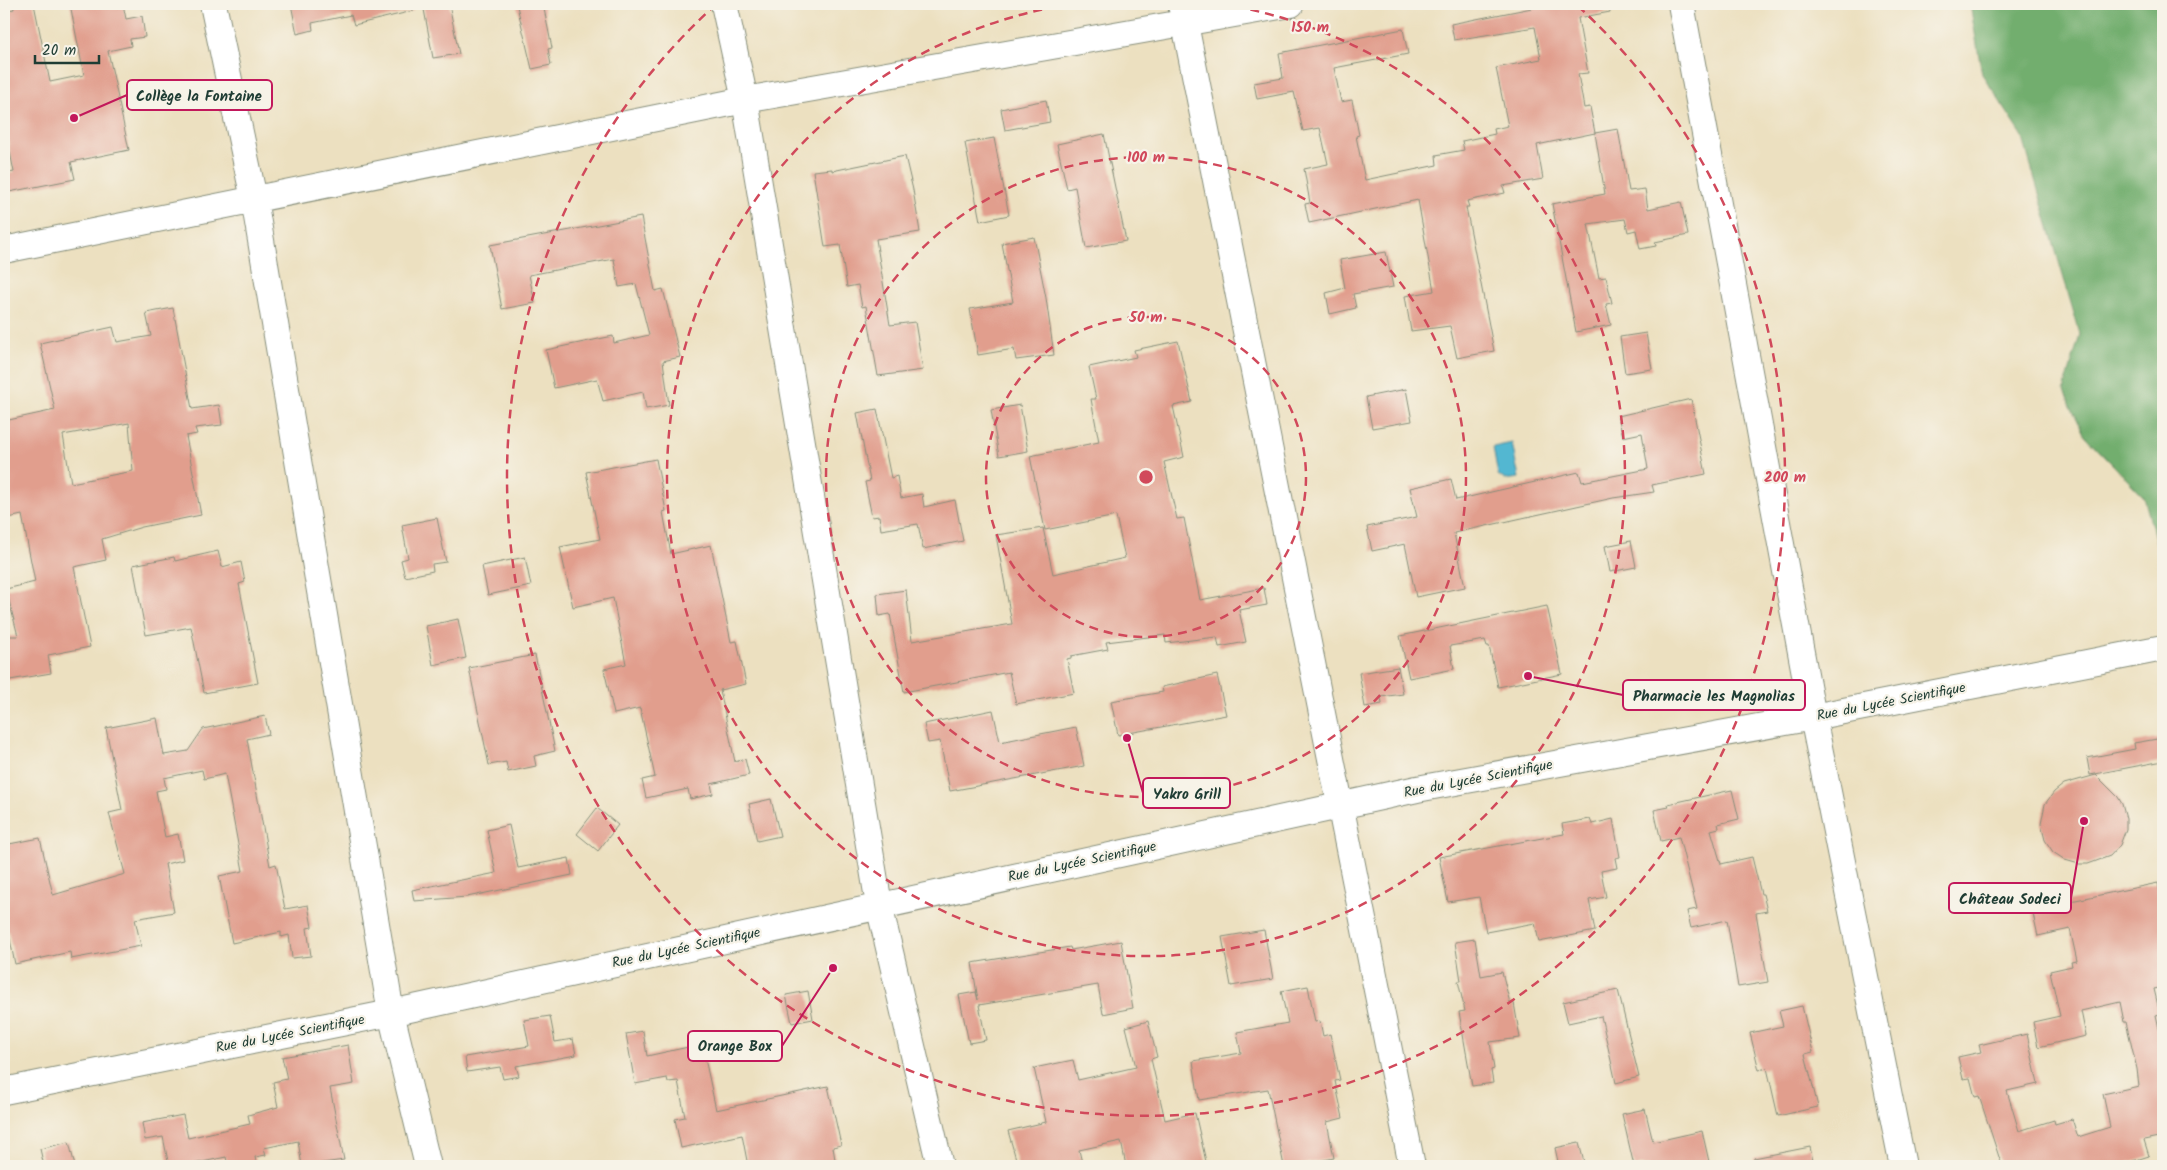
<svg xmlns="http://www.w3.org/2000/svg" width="2167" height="1170" font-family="Kalam,sans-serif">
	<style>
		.forest { fill: #72ae6e; stroke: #487651 }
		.water { fill: #53b7d1; stroke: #397a82 }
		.building { fill: #e19e8d; fill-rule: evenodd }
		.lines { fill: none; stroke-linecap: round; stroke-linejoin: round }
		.minor-casing { stroke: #868e7a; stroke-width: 28 }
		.minor { stroke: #fff; stroke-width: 26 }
		.ring { fill: none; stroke: #d1495b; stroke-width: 2.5; stroke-dasharray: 9 6 }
		.labels { text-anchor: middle; stroke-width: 4.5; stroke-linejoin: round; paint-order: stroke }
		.street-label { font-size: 14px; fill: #1f3d34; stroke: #f7f3e8 }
		.centre { fill: #d1495b; stroke: #f7f3e8; stroke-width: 2.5 }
		.ring-label { font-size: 15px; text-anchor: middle; font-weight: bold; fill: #d1495b; stroke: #f7f3e8; stroke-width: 4.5; stroke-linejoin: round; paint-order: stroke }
		.leader { fill: none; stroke: #c2185b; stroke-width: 2 }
		.callout-dot { fill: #c2185b; stroke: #f7f3e8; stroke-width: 2 }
		.callout { fill: #f7f3e8; stroke: #c2185b; stroke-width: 2 }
		.callout-label { font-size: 15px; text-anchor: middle; font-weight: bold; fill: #1f3d34 }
	</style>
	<rect width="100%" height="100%" fill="#f7f3e8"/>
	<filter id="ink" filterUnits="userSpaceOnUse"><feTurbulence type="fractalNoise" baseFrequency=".02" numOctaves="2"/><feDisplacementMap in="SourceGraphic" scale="10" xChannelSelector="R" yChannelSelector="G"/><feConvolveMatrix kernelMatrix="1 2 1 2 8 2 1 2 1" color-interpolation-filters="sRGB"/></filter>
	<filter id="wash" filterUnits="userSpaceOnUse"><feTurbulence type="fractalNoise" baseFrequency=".0096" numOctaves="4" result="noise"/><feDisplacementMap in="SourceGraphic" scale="20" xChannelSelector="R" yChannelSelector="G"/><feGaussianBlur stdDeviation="1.12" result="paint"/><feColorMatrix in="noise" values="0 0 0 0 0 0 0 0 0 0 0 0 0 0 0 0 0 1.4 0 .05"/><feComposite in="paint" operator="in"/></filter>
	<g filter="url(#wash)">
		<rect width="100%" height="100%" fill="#ece0c0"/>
		<!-- forest -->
		<path class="forest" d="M 1970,4 L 2163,4 L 2163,568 L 2144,497 L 2085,436 L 2064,391 L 2080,334 L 2022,135 L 1982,74 Z"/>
		<!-- water -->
		<path class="water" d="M 1512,443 L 1519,478 L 1505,480 L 1498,475 L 1493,447 Z"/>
		<g id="blocks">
			<!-- building -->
			<path class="building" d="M 13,4 L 34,4 L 50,82 L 84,75 L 70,4 L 123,4 L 126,19 L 142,16 L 145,37 L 130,39 L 131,46 L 108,51 L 129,150 L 71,162 L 75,179 L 4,193 L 4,174 L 14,172 L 4,122 L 4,11 L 14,9 Z
				M 291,4 L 413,4 L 413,11 L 354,25 L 351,15 L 312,23 L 313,30 L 297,34 Z
				M 423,4 L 449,4 L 459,54 L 433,58 Z
				M 529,4 L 543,4 L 552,48 L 548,49 L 551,65 L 532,69 L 517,6 Z
				M 1552,4 L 1609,4 L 1610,12 L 1578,18 L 1588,73 L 1578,74 L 1584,108 L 1590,107 L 1595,133 L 1537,145 L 1543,179 L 1503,186 L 1505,193 L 1467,201 L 1469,207 L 1466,207 L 1494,351 L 1457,358 L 1450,326 L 1411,331 L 1405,296 L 1434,291 L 1418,200 L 1309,223 L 1305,204 L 1310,203 L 1304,169 L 1328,164 L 1320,128 L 1303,131 L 1294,92 L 1257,99 L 1254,83 L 1283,78 L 1279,53 L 1403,29 L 1408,54 L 1334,68 L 1341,102 L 1352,100 L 1359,135 L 1356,136 L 1365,180 L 1437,165 L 1436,155 L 1464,150 L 1462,141 L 1495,134 L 1494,129 L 1508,126 L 1496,68 L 1541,59 L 1535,27 L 1454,40 L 1451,24 Z
				M 1046,100 L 1050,122 L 1005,130 L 1001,109 Z
				M 1618,129 L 1629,191 L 1645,189 L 1648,209 L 1681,202 L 1688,235 L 1655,242 L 1656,246 L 1640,249 L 1636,230 L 1628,232 L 1625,219 L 1588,224 L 1599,278 L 1606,277 L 1612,303 L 1606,304 L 1611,325 L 1576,332 L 1552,204 L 1605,194 L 1595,133 Z
				M 1104,134 L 1126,241 L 1086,248 L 1075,187 L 1067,189 L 1057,144 Z
				M 994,138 L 1009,215 L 980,221 L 965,143 Z
				M 905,156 L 913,190 L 920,232 L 876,239 L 890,325 L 915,322 L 923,370 L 878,376 L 866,306 L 862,307 L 858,285 L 847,287 L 840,245 L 825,247 L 813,171 L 832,169 L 832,171 Z
				M 641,217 L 655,291 L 663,289 L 680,357 L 663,361 L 669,405 L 646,409 L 643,392 L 603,401 L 597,379 L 554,388 L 546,350 L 613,336 L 614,343 L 649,335 L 636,284 L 619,287 L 614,259 L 529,275 L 535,303 L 502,309 L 490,245 Z
				M 1034,237 L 1046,298 L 1054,355 L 1016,360 L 1014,349 L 978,355 L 970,309 L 1013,302 L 1002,243 Z
				M 1386,252 L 1393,287 L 1353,294 L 1356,308 L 1330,314 L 1326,293 L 1345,288 L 1340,260 Z
				M 173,308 L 192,409 L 219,405 L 222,425 L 195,428 L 197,434 L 186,436 L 201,515 L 142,527 L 102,539 L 106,560 L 74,567 L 90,647 L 48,655 L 51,673 L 4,681 L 4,636 L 18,636 L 6,589 L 35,582 L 22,515 L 4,519 L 4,421 L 55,410 L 40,343 L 113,327 L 117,342 L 151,336 L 146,313 ZM 129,423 L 133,471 L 71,483 L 63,435 Z
				M 1646,333 L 1652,369 L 1625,373 L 1620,337 Z
				M 1178,341 L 1192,402 L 1173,406 L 1184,457 L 1164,462 L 1177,519 L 1184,518 L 1200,600 L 1264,588 L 1267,605 L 1239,610 L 1246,642 L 1219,647 L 1217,637 L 1166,643 L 1165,635 L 1106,642 L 1108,649 L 1071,656 L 1071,658 L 1067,659 L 1074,693 L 1016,704 L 1009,672 L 904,692 L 890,614 L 879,616 L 877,594 L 906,590 L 912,641 L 1012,624 L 996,535 L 1043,528 L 1053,574 L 1125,558 L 1116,516 L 1045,530 L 1030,456 L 1099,442 L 1091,399 L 1096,399 L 1089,367 L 1136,357 L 1134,350 Z
				M 1406,389 L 1412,421 L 1372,428 L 1366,397 Z
				M 1691,399 L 1706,474 L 1652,485 L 1654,492 L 1613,498 L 1454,533 L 1465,587 L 1416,597 L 1405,544 L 1372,551 L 1367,527 L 1417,517 L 1410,488 L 1451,479 L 1456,500 L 1579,472 L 1582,482 L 1648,469 L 1642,433 L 1623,437 L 1618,416 Z
				M 1020,405 L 1028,451 L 999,456 L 991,410 Z
				M 877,409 L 891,478 L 897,476 L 901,498 L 922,494 L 924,507 L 955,500 L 963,541 L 923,549 L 918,524 L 881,530 L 879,516 L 872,517 L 865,482 L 870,481 L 857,413 Z
				M 656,459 L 666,511 L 663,512 L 671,554 L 711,545 L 731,642 L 737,641 L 746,684 L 720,690 L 735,762 L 745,759 L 749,775 L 711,784 L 713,794 L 690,799 L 688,789 L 646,798 L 642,780 L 655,777 L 640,708 L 614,714 L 604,669 L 626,664 L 613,598 L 573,607 L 560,547 L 600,539 L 586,472 Z
				M 437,518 L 446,562 L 432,564 L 433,571 L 405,577 L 401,560 L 408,558 L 402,525 Z
				M 1631,541 L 1636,567 L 1610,572 L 1605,546 Z
				M 218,551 L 222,567 L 241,562 L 245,582 L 239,584 L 258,683 L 204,693 L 191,627 L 146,635 L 133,565 L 174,557 L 175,561 Z
				M 525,557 L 531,586 L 488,595 L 482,566 Z
				M 1547,606 L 1562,674 L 1498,687 L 1489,646 L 1487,646 L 1485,640 L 1450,646 L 1454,669 L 1409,678 L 1400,636 Z
				M 458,619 L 466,658 L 433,665 L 426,626 Z
				M 535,655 L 555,751 L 534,756 L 536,766 L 508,772 L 506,762 L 489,765 L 469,668 Z
				M 1398,667 L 1403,694 L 1381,697 L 1382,704 L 1365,707 L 1359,673 Z
				M 1217,675 L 1226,715 L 1118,735 L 1111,701 L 1163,692 L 1162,687 Z
				M 993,710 L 1000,742 L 1076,727 L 1084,766 L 950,791 L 940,741 L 928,743 L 924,724 Z
				M 265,716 L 269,734 L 247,739 L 270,866 L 276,864 L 285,909 L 308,905 L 312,927 L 307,928 L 311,956 L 292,958 L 289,935 L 281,937 L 281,932 L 232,943 L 219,876 L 243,871 L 225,774 L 204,779 L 202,770 L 164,778 L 166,789 L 156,791 L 165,837 L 178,834 L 183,860 L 165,864 L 174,912 L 135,919 L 141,946 L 71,959 L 70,952 L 15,964 L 8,930 L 4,930 L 4,845 L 40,838 L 53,895 L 125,874 L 109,813 L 122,810 L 106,728 L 157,718 L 164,755 L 188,751 L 203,729 Z
				M 2163,738 L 2163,761 L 2090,775 L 2087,758 L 2135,749 L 2134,743 Z
				M 2096,775 L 2118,797 L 2122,804 L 2126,819 L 2126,829 L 2120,845 L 2110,856 L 2088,864 L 2079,864 L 2065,860 L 2053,852 L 2045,840 L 2041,824 L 2045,804 L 2054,792 L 2064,784 Z
				M 1732,790 L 1739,819 L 1718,824 L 1719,828 L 1711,830 L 1721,864 L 1752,857 L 1761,894 L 1763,894 L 1767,911 L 1756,913 L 1768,982 L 1738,987 L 1727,920 L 1691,928 L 1687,911 L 1697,909 L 1679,837 L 1661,841 L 1654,810 L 1669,807 L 1668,804 Z
				M 771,799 L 780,836 L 757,841 L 749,804 Z
				M 597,808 L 618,825 L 598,851 L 577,834 Z
				M 1590,819 L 1592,824 L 1613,819 L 1620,857 L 1615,858 L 1617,868 L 1601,871 L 1606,897 L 1589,900 L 1595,931 L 1539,942 L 1535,923 L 1486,932 L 1479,897 L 1448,902 L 1439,857 L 1564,834 L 1562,824 Z
				M 509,825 L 518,868 L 569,858 L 572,875 L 467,897 L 414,901 L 412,890 L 496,873 L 487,830 Z
				M 2158,883 L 2163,909 L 2163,987 L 2154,989 L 2160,1014 L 2156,1015 L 2163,1046 L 2163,1136 L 2144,1140 L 2149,1156 L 2117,1166 L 2002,1166 L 1979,1096 L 1975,1097 L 1970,1078 L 1963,1079 L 1958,1057 L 1981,1052 L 1979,1045 L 2027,1034 L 2038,1084 L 2007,1091 L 2019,1131 L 2054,1120 L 2055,1124 L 2072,1119 L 2078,1137 L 2110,1127 L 2103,1094 L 2139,1086 L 2137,1069 L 2126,1022 L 2124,1022 L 2120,1002 L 2081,1011 L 2086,1036 L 2038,1047 L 2033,1022 L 2060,1016 L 2050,971 L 2072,966 L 2071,962 L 2077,961 L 2070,929 L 2038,936 L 2032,909 Z
				M 1264,930 L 1273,979 L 1231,986 L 1222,937 Z
				M 1475,939 L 1481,976 L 1502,972 L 1510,1003 L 1514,1003 L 1520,1038 L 1490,1042 L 1494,1069 L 1491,1070 L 1493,1083 L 1472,1086 L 1459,1012 L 1465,1011 L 1458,981 L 1461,981 L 1455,942 Z
				M 1121,941 L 1133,1008 L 1103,1014 L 1098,985 L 979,1005 L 986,1040 L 969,1043 L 959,995 L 976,992 L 978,1000 L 972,963 L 1070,947 L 1071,950 Z
				M 1308,986 L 1315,1022 L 1320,1021 L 1323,1036 L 1330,1034 L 1340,1080 L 1335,1081 L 1343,1118 L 1327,1122 L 1334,1158 L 1294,1166 L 1284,1166 L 1268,1089 L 1199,1100 L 1193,1061 L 1241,1053 L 1237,1032 L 1288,1023 L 1281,991 Z
				M 1618,990 L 1639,1077 L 1616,1083 L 1601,1016 L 1568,1023 L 1563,1002 Z
				M 808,991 L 813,1019 L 792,1023 L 786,995 Z
				M 1802,1006 L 1813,1052 L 1805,1054 L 1818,1107 L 1778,1116 L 1767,1068 L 1759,1070 L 1750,1033 L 1783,1026 L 1779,1011 Z
				M 550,1016 L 555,1042 L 573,1039 L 576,1055 L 516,1066 L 519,1076 L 503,1079 L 500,1067 L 467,1072 L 465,1057 L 529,1046 L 524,1020 Z
				M 1148,1021 L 1157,1057 L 1151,1059 L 1165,1120 L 1195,1113 L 1207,1166 L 1126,1166 L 1121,1141 L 1079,1150 L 1082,1163 L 1070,1166 L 1018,1166 L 1008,1131 L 1046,1122 L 1034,1068 L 1073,1060 L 1078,1080 L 1136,1067 L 1126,1027 Z
				M 643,1031 L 647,1056 L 702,1044 L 716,1110 L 828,1086 L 841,1145 L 833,1147 L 836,1166 L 748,1166 L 742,1135 L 681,1148 L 675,1119 L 685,1117 L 678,1081 L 668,1082 L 667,1078 L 635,1084 L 626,1034 Z
				M 348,1045 L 354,1084 L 330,1088 L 344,1160 L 302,1166 L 298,1141 L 264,1148 L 266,1155 L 255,1157 L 257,1166 L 228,1166 L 226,1157 L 193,1164 L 193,1166 L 169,1166 L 163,1137 L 145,1140 L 142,1123 L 183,1115 L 188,1138 L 250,1124 L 248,1115 L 278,1107 L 273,1082 L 287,1079 L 282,1057 Z
				M 1645,1109 L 1653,1142 L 1702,1131 L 1710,1166 L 1634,1166 L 1622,1114 Z
				M 69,1142 L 75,1166 L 44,1166 L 40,1149 Z
				M 1579,1143 L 1585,1166 L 1559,1166 L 1555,1148 Z
				M 1810,1147 L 1814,1166 L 1754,1166 L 1754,1158 Z"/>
		</g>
	</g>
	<g filter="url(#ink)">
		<use href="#blocks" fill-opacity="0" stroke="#868e7a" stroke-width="1"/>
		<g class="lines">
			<!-- minor casing -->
			<g class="minor-casing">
				<path id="minor" d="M 213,4 L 254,199 L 391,1013 L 428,1166
					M 724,4 L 745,100 L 879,905 L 940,1166
					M 1181,4 L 1412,1166
					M 1681,4 L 1813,717 L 1903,1166
					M 4,250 L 745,100 L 1291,4
					M 4,1091 L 391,1013 L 1417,789 L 1813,717 L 2163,648"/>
			</g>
			<!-- minor -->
			<use href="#minor" class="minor"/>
		</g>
	</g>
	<!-- distance rings -->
	<g class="ring">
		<circle cx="1146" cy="477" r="160"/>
		<circle cx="1146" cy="477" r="320"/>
		<path d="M1221 4A479 479 0 1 1 1071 4"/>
		<path d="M1578 6A639 639 0 1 1 714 6"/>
	</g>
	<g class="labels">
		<!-- street labels -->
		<g class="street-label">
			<text transform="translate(1891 701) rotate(-11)" y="5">Rue du Lycée Scientifique</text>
			<text transform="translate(1478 778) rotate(-11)" y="5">Rue du Lycée Scientifique</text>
			<text transform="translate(1082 861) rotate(-12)" y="5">Rue du Lycée Scientifique</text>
			<text transform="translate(686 947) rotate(-12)" y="5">Rue du Lycée Scientifique</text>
			<text transform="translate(290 1033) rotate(-11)" y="5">Rue du Lycée Scientifique</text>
		</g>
	</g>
	<circle cx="1146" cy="477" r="8" class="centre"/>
	<g class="ring-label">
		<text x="1310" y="32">150 m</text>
		<text x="1146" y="162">100 m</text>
		<text x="1146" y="322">50 m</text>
		<text x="1785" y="482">200 m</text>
	</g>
	<!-- callouts -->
	<path class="leader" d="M74 118L127 95M1528 676L1623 695M1127 738L1143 793M2084 821L2071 898M833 968L782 1046"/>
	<g class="callout-dot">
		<circle cx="74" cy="118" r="5"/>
		<circle cx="1528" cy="676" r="5"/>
		<circle cx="1127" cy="738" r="5"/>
		<circle cx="2084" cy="821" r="5"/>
		<circle cx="833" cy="968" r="5"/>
	</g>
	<g class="callout">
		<rect x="127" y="80" width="145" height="30" rx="5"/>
		<rect x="1623" y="680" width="182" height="30" rx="5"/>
		<rect x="1143" y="778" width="87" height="30" rx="5"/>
		<rect x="1949" y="883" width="122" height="30" rx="5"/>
		<rect x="688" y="1031" width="94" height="30" rx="5"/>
	</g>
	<g class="callout-label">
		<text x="199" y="101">Collège la Fontaine</text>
		<text x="1714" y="701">Pharmacie les Magnolias</text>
		<text x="1187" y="799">Yakro Grill</text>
		<text x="2010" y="904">Château Sodeci</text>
		<text x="735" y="1051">Orange Box</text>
	</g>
	<!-- margin -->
	<rect width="2167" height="1170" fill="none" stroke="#f7f3e8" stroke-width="20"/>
	<!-- scale -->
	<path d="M35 55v8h64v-8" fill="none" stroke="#1f3d34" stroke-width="2.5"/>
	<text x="42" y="55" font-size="15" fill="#1f3d34" stroke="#f7f3e8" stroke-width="4" paint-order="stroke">20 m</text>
</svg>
